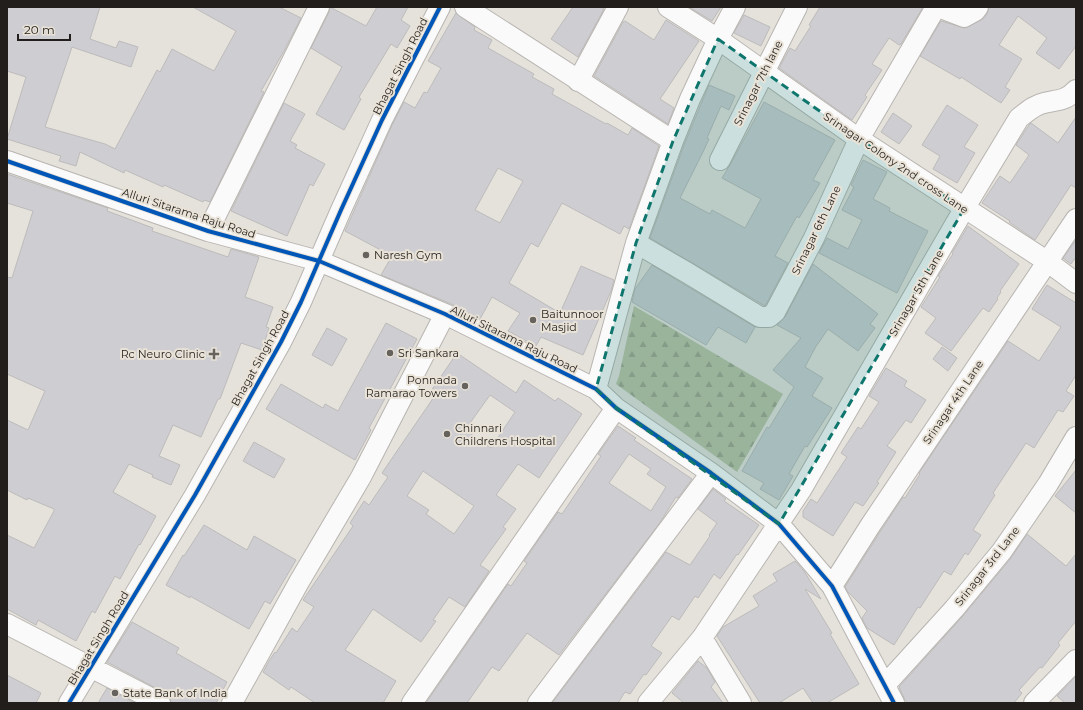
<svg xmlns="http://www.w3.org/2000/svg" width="1083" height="710" font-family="Montserrat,sans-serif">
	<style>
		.forest { fill: url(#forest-firs) }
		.building { fill: #cecdd1; stroke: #bdbbbb; fill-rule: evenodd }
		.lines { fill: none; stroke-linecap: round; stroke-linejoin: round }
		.minor-casing { stroke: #b8b5b1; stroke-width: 22 }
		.minor { stroke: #fbfafa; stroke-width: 20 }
		.cycleway-casing { stroke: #e9e2d7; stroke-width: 6 }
		.cycleway { stroke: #0057b8; stroke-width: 4 }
		.marked { fill: #0f766e; fill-opacity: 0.2; stroke: #0f766e; stroke-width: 3; stroke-dasharray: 8 5; stroke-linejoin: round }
		.poi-dot { fill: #66625e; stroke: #e9e2d7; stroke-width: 1.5 }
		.labels { text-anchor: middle; stroke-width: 4; stroke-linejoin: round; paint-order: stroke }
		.street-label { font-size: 11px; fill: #211e1b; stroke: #e9e2d7 }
		.poi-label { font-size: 11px; fill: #211e1b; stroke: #e9e2d7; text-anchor: start }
	</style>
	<defs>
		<pattern id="forest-firs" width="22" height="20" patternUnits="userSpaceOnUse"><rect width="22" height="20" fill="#bdc2a7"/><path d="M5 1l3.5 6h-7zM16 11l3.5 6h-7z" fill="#a2a68f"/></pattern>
	</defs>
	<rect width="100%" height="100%" fill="#e5e1db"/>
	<!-- forest -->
	<path class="forest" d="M 634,306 L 783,394 L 737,472 L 616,384 L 619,376 Z"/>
	<!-- building -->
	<path class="building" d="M 7,7 L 100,7 L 90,39 L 116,48 L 119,41 L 138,47 L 131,67 L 72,47 L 45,127 L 105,144 L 115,149 L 157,70 L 160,72 L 172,49 L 214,71 L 236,31 L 193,7 L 279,7 L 301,18 L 284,51 L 261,91 L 264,92 L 210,202 L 204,200 L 203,202 L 164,185 L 163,187 L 125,170 L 124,173 L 80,152 L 76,166 L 59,161 L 61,156 L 7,139 L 26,77 L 7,71 Z
		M 330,7 L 366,26 L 377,7 L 408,7 L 401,20 L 410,26 L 397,48 L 391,44 L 359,97 L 361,99 L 344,130 L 316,114 L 342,67 L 311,48 L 329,12 Z
		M 573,7 L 601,7 L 604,9 L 578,57 L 551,39 Z
		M 689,7 L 721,7 L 712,21 Z
		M 820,7 L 923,7 L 901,44 L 899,45 L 889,38 L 872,64 L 882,70 L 865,95 L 867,97 L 852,120 L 779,68 L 790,48 L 795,51 L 811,26 L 809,25 Z
		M 989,7 L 1076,7 L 1076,46 L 1059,69 L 1036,53 L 1047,38 L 1018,16 L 999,45 L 1022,59 L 1005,87 L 1010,90 L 1001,103 L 961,77 L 960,79 L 920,56 L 941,21 L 965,28 L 984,18 L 987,14 Z
		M 456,13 L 475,27 L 474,30 L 492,40 L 488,48 L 534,74 L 532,77 L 554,89 L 552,94 L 606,124 L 607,123 L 628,135 L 632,128 L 659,146 L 629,229 L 624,226 L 620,234 L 562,203 L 538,247 L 531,243 L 509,283 L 560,313 L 581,266 L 614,280 L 611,291 L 583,355 L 541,337 L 536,346 L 508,331 L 520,313 L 492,297 L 480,319 L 449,303 L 381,275 L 392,256 L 345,231 L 392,125 L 404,102 L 415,108 L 424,92 L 427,93 L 441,68 L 428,61 ZM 498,168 L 523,181 L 500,223 L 475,210 Z
		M 744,15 L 770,27 L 761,46 L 734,33 Z
		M 666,20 L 699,41 L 660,99 L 674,108 L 668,124 L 594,76 L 623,22 L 625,21 L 654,40 Z
		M 709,85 L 735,96 L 729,110 L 721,106 L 707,138 L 709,139 L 703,152 L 680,198 L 710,214 L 712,210 L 745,228 L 761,199 L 722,178 L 730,165 L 764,102 L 835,140 L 813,180 L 820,183 L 799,218 L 797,216 L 775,256 L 788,263 L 765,306 L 650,238 L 684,145 Z
		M 284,103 L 305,114 L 290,141 L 297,145 L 295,148 L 325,164 L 313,186 L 310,184 L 287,236 L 231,211 Z
		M 947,105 L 978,125 L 964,147 L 975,153 L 957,183 L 933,169 L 940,156 L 922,145 Z
		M 893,113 L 912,126 L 899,144 L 881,132 Z
		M 1076,117 L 1076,188 L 1071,185 L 1035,240 L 1009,222 L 1010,221 L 982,203 L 1000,176 L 1010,183 L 1029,155 L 1016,145 L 1029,125 L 1031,123 L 1058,143 Z
		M 863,160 L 887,172 L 873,199 L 890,208 L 889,211 L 928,231 L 897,293 L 819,253 L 827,238 L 848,249 L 862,220 L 842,210 L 854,187 L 851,185 Z
		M 7,174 L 108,208 L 107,211 L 153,228 L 152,231 L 228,257 L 231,249 L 259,257 L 245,297 L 273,307 L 266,327 L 269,328 L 262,350 L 241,343 L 220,399 L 218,399 L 201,437 L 173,425 L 159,456 L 180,465 L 171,485 L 152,477 L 153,475 L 129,464 L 113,492 L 156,516 L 140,545 L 139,544 L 120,579 L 115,576 L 95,613 L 92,611 L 76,641 L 38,620 L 36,625 L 7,609 L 7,535 L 34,548 L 54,511 L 54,509 L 28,498 L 27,500 L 7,490 L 7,420 L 28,430 L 45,391 L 7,374 L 7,277 L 12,278 L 33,211 L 7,203 Z
		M 968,226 L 1019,264 L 1000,291 L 1001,292 L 997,298 L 998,299 L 989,312 L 983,308 L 951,351 L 925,333 L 936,318 L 921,307 L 940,277 L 938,276 L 953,254 L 952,253 Z
		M 1076,240 L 1076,257 L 1071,264 L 1063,258 Z
		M 813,264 L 878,314 L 870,324 L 875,328 L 858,351 L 828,329 L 815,348 L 805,367 L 823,378 L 812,396 L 832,408 L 807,447 L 805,446 L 789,474 L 793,476 L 779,500 L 760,489 L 764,483 L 742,471 L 767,427 L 769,428 L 794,387 L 773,370 L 801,338 L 777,325 L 785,317 Z
		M 652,265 L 755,327 L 746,343 L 718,327 L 706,345 L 632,302 L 635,289 Z
		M 1047,285 L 1076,303 L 1076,375 L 1066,391 L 1074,396 L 1063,412 L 1058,410 L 1034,448 L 1026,443 L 993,493 L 995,495 L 973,530 L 981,535 L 968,555 L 965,553 L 951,575 L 944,571 L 920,608 L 918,607 L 894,645 L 867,628 L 862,618 L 867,611 L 848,592 L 845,587 L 880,532 L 903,497 L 905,498 L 920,474 L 919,473 L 1008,341 L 1039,361 L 1061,327 L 1032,309 Z
		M 386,323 L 417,339 L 369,428 L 371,430 L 355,460 L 266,409 L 281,384 L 323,408 L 325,404 L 338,411 Z
		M 327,328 L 347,339 L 332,366 L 312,355 Z
		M 942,347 L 957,358 L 948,371 L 933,359 Z
		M 457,353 L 516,393 L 524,380 L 555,401 L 558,398 L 582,414 L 539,478 L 518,464 L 496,495 L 516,509 L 503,527 L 506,529 L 480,565 L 489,571 L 465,607 L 449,597 L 433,620 L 436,621 L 421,642 L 373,609 L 345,650 L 396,681 L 383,703 L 315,703 L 291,687 L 289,690 L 263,672 L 269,661 L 275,652 L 276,653 L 292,628 L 297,632 L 314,607 L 303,600 L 353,526 L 350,523 L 364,501 L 369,505 L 388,477 L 382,473 L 436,394 L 431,391 ZM 490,395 L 515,412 L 491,448 L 465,430 ZM 423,471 L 474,506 L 454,534 L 426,514 L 429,510 L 407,496 Z
		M 886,368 L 907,381 L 904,386 L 926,400 L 911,423 L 906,420 L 887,446 L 896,452 L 877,482 L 879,483 L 863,506 L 855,502 L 833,536 L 803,517 L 803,511 L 811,499 L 817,503 L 847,457 L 841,453 L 858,427 L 861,429 L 879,402 L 869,396 Z
		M 618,426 L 636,438 L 634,440 L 692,479 L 678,498 L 676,497 L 659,524 L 559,655 L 527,633 L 499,671 L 492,667 L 467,703 L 426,703 L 508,584 L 511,586 L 527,563 L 524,561 L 558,512 L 562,514 L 601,456 L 598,454 ZM 629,454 L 651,469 L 647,474 L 666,487 L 651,511 L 609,483 Z
		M 254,442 L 285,459 L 274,478 L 243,461 Z
		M 1076,470 L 1076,513 L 1055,496 Z
		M 713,489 L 726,499 L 724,501 L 759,525 L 738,555 L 737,554 L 720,579 L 714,574 L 698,598 L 695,596 L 679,620 L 672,616 L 651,646 L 662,653 L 646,675 L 644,674 L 630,694 L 625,692 L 618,703 L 552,703 L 666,552 L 690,565 L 710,536 L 709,535 L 717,523 L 698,509 Z
		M 204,525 L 247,550 L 254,536 L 296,560 L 270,604 L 265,601 L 249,629 L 190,596 L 190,598 L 166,585 L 183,555 L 184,556 Z
		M 1027,534 L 1066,566 L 1076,554 L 1076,621 L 1058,643 L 1060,645 L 1042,668 L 1040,667 L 1019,690 L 1022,693 L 1014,703 L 908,703 L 905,700 L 899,687 L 963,616 L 1011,558 Z
		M 795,561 L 804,571 L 821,599 L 805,589 L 832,633 L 830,634 L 859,684 L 827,703 L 813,703 L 803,688 L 779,703 L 760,703 L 717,636 L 723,627 L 759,606 L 753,596 L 777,581 L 773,574 Z
		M 132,622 L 179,648 L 176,653 L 227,682 L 216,703 L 171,703 L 170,697 L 165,693 L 107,662 Z
		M 698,661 L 707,668 L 715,682 L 711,687 L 723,703 L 684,703 L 672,693 Z
		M 7,675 L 41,693 L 36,703 L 7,703 Z
		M 1076,676 L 1076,703 L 1065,703 L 1057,696 Z
		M 107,688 L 135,703 L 98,703 Z"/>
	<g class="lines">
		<!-- minor casing -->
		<g class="minor-casing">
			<path id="minor" d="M 465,7 L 673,141
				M 668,7 L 718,39 L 859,139 L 1048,262 L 1076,283
				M 938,7 L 964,17 L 975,11 L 978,7
				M 578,81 L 618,7
				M 720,160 L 797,7
				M 7,161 L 208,231 L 319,261 L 445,314 L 596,389 L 616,408 L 711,473 L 779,524 L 832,586 L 894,703
				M 208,231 L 319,7
				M 636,243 L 686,272 L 760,317 L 769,317 L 775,312 L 814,238 L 859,139 L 936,7
				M 596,389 L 636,243 L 673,141 L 690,99 L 718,39 L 735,7
				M 832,586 L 870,526 L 1076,219
				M 7,624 L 160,703
				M 702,638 L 741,703
				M 885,685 L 954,609 L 1002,551 L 1048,484 L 1076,437
				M 69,703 L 195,495 L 281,342 L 301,302 L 341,210 L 382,120 L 440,7
				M 232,703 L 299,582 L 361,477 L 445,314
				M 412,703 L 616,408
				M 538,703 L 711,473
				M 648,703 L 702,638 L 801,490 L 964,209 L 1019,118 C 1027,112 1034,105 1044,103 C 1057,100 1066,101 1076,90
				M 1034,703 L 1076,660"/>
		</g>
		<!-- minor -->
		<use href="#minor" class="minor"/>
		<!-- cycleway casing -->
		<g class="cycleway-casing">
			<path id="cycleway" d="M 7,161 L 208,231 L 319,261 L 445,314 L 596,389 L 616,408 L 711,473 L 779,524 L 832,586 L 894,703
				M 69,703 L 195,495 L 281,342 L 301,302 L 341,210 L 382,120 L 440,7"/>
		</g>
		<!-- cycleway -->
		<use href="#cycleway" class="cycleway"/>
	</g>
	<!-- marked area -->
	<path class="marked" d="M 718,39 L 859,139 L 964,209 L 779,524 L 616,408 L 596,389 L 636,243 L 673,141 Z"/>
	<!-- markers -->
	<g class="poi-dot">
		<circle cx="366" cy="255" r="4"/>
		<circle cx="533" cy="320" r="4"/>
		<circle cx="390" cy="353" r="4"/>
		<path d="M212 348h4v4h4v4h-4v4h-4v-4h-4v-4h4z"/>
		<circle cx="465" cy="386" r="4"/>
		<circle cx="447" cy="434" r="4"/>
		<circle cx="115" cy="693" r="4"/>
	</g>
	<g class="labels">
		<!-- street labels -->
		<g class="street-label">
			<text transform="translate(400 66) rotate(-63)" y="4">Bhagat Singh Road</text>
			<text transform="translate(758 83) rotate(-63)" y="4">Srinagar 7th lane</text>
			<text transform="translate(896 163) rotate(34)" y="4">Srinagar Colony 2nd cross Lane</text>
			<text transform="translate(189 213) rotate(18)" y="4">Alluri Sitarama Raju Road</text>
			<text transform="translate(816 230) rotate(-64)" y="4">Srinagar 6th Lane</text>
			<text transform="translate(916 293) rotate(-60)" y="4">Srinagar 5th Lane</text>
			<text transform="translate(514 339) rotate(26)" y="4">Alluri Sitarama Raju Road</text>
			<text transform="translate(260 358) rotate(-61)" y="4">Bhagat Singh Road</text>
			<text transform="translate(953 402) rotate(-56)" y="4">Srinagar 4th Lane</text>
			<text transform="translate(987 566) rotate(-52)" y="4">Srinagar 3rd Lane</text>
			<text transform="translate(98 638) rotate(-59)" y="4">Bhagat Singh Road</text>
		</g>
		<!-- poi labels -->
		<g class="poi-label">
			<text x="374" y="259">Naresh Gym</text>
			<text x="541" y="318">Baitunnoor<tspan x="541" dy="13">Masjid</tspan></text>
			<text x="398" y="357">Sri Sankara</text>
			<text x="205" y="358" text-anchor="end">Rc Neuro Clinic</text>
			<text x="457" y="384" text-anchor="end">Ponnada<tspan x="457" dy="13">Ramarao Towers</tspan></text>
			<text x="455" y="432">Chinnari<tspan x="455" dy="13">Childrens Hospital</tspan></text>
			<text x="123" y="697">State Bank of India</text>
		</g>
	</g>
	<!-- border -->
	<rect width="1083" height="710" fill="none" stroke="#211e1b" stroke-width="16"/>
	<!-- scale -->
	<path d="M18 34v6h52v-6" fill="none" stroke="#211e1b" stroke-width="2"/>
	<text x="24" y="34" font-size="12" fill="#211e1b" stroke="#e9e2d7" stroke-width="3" paint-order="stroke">20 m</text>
</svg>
